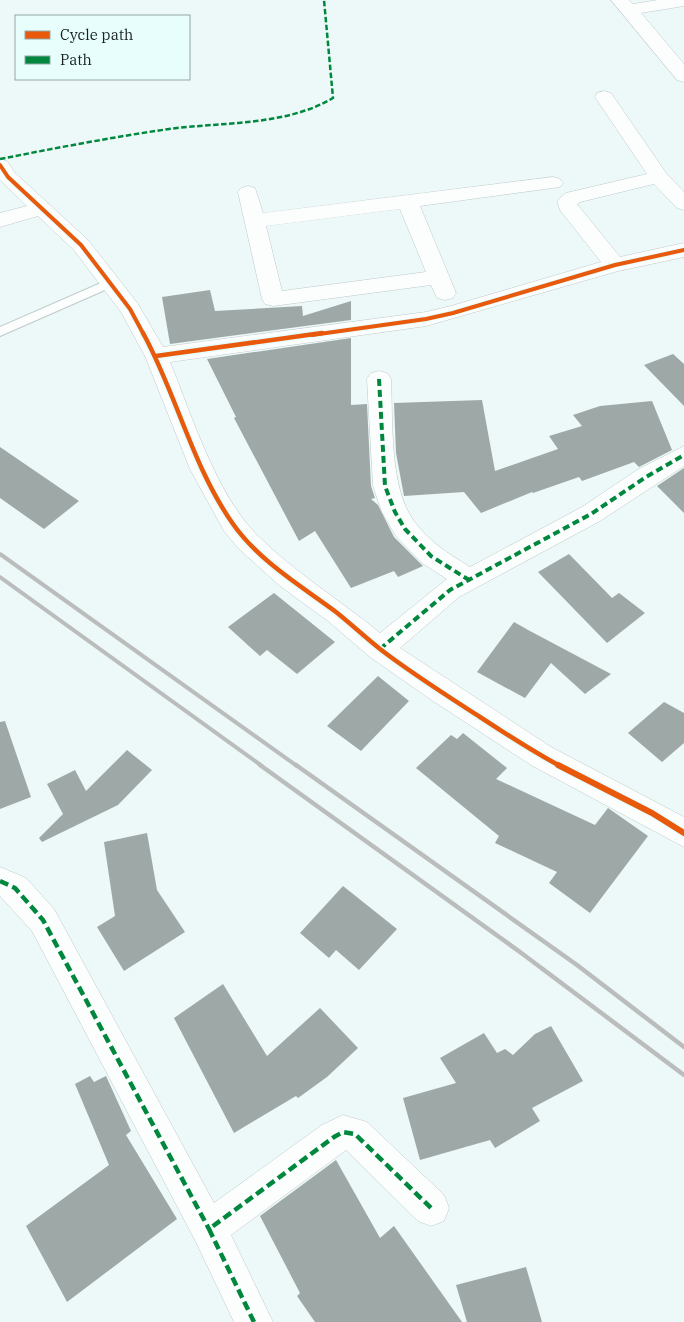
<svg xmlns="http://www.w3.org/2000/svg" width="684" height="1322" font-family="'IBM Plex Serif',serif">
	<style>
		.building { fill: #9ea8a7 }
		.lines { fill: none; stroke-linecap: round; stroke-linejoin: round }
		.service-casing { stroke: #bfc9c9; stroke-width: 2 }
		.minor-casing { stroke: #bfc9c9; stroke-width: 1 }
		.service { fill: #fcfefe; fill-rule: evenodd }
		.minor { fill: #fcfefe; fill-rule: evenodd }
		.rail-far1 { stroke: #babdbc; stroke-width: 4 }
		.rail { stroke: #babdbc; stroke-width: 4.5 }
		.quiet-far2 { stroke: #00873e; stroke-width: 2.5; stroke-dasharray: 5.5 2.5; stroke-linecap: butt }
		.quiet-far1 { stroke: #00873e; stroke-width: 4; stroke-dasharray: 7 4; stroke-linecap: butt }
		.quiet { stroke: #00873e; stroke-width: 4.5; stroke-dasharray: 9 4.5; stroke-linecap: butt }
		.cycleway-far2-casing { stroke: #e7fefd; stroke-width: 6 }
		.cycleway-far1-casing { stroke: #e7fefd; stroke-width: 8 }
		.cycleway-casing { stroke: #e7fefd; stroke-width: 9 }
		.cycleway-far2 { stroke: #e8590c; stroke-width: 4 }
		.cycleway-far1 { stroke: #e8590c; stroke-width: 4.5 }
		.cycleway { stroke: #e8590c; stroke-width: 6 }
	</style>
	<rect width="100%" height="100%" fill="#ecf9f8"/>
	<!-- building -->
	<path class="building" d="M 210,290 L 215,311 L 302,306 L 303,316 L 351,301 L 351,320 L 170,344 L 162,297 Z
		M 351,338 L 351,405 L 367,404 L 371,486 L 375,498 L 371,499 L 378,505 L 394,537 L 423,566 L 398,577 L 394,571 L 351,588 L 315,531 L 299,541 L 234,418 L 236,417 L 207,359 Z
		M 673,354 L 684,364 L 684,406 L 644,365 Z
		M 482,400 L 495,471 L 558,449 L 549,436 L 582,426 L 573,415 L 600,406 L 652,401 L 672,450 L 639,467 L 634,462 L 582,481 L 579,477 L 533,493 L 532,492 L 481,513 L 464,492 L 404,496 L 396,453 L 394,403 Z
		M 0,447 L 79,501 L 44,529 L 0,498 Z
		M 684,468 L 684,513 L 657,486 Z
		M 569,554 L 612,598 L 619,593 L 645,613 L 607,643 L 538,572 Z
		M 274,593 L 335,642 L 297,674 L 267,650 L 260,656 L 228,627 Z
		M 514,622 L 530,631 L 611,674 L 585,694 L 551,663 L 525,698 L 477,672 Z
		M 378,676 L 409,701 L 361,751 L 327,726 Z
		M 664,702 L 684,713 L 684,743 L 662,762 L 628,733 Z
		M 5,721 L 31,797 L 0,809 L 0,722 Z
		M 463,733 L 507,768 L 496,779 L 595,825 L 608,808 L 648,836 L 590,913 L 549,883 L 557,872 L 495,843 L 499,836 L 416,768 L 451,735 L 457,739 Z
		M 127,750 L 152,770 L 118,805 L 42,842 L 39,838 L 63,814 L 47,784 L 75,770 L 86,791 Z
		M 147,833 L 157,890 L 185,932 L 124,971 L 97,927 L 115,916 L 104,842 Z
		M 343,886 L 397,929 L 359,970 L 336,950 L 329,958 L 300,933 Z
		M 223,984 L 267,1056 L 320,1008 L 358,1048 L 327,1077 L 298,1098 L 296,1096 L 234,1133 L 174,1018 Z
		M 551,1026 L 583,1081 L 532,1108 L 540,1121 L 495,1148 L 490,1140 L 420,1160 L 403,1098 L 456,1083 L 440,1058 L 484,1033 L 497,1053 L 505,1049 L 513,1055 L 535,1034 Z
		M 90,1076 L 94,1082 L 106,1076 L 131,1131 L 126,1135 L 177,1219 L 67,1302 L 26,1226 L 109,1165 L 75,1084 Z
		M 336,1160 L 380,1238 L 394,1226 L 462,1322 L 315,1322 L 297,1296 L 300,1293 L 260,1216 Z
		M 526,1267 L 542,1322 L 467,1322 L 456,1285 Z"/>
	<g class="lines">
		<!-- service casing -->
		<g class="service-casing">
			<path id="service" d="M 110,279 L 116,283 L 114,286 L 0,336 L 0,327 Z"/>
		</g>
		<!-- minor casing -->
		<g class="minor-casing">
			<path id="minor" d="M 611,0 L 629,0 L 633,4 L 658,0 L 684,0 L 684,6 L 641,13 L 684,64 L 684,82 L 677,80 Z
				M 604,91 L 611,93 L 666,173 L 684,192 L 684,210 L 677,208 L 654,184 L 580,202 L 577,204 L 620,257 L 684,243 L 684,257 L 618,271 L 426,326 L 170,362 C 192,416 216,494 257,535 C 294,572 340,600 380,633 L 447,579 L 422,563 L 396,536 L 382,512 L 373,486 L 367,379 L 371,373 L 379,371 L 387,373 L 391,379 C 393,420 389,488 414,521 C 428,541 449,554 470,567 L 582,507 L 637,470 L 684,446 L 684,466 L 600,521 L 459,597 L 400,648 L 551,747 L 684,817 L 684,847 L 531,765 L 433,701 L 370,657 L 328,621 L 280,586 L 239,549 L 224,531 L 190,469 L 145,356 L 121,312 L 74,250 L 38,216 L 0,227 L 0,213 L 27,206 L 0,180 L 0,159 L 7,161 L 15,173 L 88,240 L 138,304 L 163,347 L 426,312 L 451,306 L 601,262 L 560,210 L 557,201 L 566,193 L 647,174 L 595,97 L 597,93 Z
				M 553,177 L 560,179 L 563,183 L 560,187 L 420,206 L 456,293 L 453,298 L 445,300 L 437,298 L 431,285 L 273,306 L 265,304 L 262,299 L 238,192 L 241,188 L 248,186 L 255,188 L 263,213 ZM 400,209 L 426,272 L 282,291 L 266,226 Z
				M 0,867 L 26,878 L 54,909 L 214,1203 L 322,1125 L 343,1115 L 367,1122 L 444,1195 L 449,1208 L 444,1221 L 431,1226 L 418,1221 L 346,1150 L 231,1235 L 273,1322 L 234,1322 L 196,1242 L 32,931 L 0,896 Z"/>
		</g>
		<!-- service -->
		<use href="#service" class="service"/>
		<!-- minor -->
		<use href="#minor" class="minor"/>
		<!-- rail-far1 -->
		<path class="rail-far1" d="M 0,554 L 297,766
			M 0,577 L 262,766"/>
		<!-- rail -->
		<path class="rail" d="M 260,765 L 520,952 L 684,1075
			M 296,765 L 577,965 L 684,1047"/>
		<!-- quiet-far2 -->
		<path class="quiet-far2" d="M 0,159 C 56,148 113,137 169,129 C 222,122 286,126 333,98 L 324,0"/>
		<!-- quiet-far1 -->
		<path class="quiet-far1" d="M 379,379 L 385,486 L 395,512 L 405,529 L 431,556 L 469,580
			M 380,649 L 450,590 L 591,514 L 646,477 L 684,455"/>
		<!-- quiet -->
		<path class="quiet" d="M 0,881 L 15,888 L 43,920 L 209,1229
			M 254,1322 L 209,1229 L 334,1137 L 343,1132 L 355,1134 L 431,1208"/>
		<!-- cycleway-far2 casing -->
		<g class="cycleway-far2-casing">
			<path id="cycleway-far2" d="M 0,165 L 8,177 L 81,245 L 130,309 L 144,335
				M 312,335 L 426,319 L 453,313 L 615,265 L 684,250"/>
		</g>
		<!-- cycleway-far1 casing -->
		<g class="cycleway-far1-casing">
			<path id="cycleway-far1" d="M 143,333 C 177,395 192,466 233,524 C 259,561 301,586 336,612 C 351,624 365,637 380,649 C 411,673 446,695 480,717 C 506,734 532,751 560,766
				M 156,356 L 322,333"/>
		</g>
		<!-- cycleway casing -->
		<g class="cycleway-casing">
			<path id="cycleway" d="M 558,765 L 652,813 L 684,833"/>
		</g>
		<!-- cycleway-far2 -->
		<use href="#cycleway-far2" class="cycleway-far2"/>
		<!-- cycleway-far1 -->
		<use href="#cycleway-far1" class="cycleway-far1"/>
		<!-- cycleway -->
		<use href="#cycleway" class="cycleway"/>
	</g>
	<!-- legend -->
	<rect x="15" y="15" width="175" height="65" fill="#e7fefd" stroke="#95a6a5"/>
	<rect x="25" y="31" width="25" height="8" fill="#e8590c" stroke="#95a6a5"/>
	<text x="60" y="40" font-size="15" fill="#192221">Cycle path</text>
	<rect x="25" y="56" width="25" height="8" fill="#00873e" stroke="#95a6a5"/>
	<text x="60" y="65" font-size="15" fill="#192221">Path</text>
</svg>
